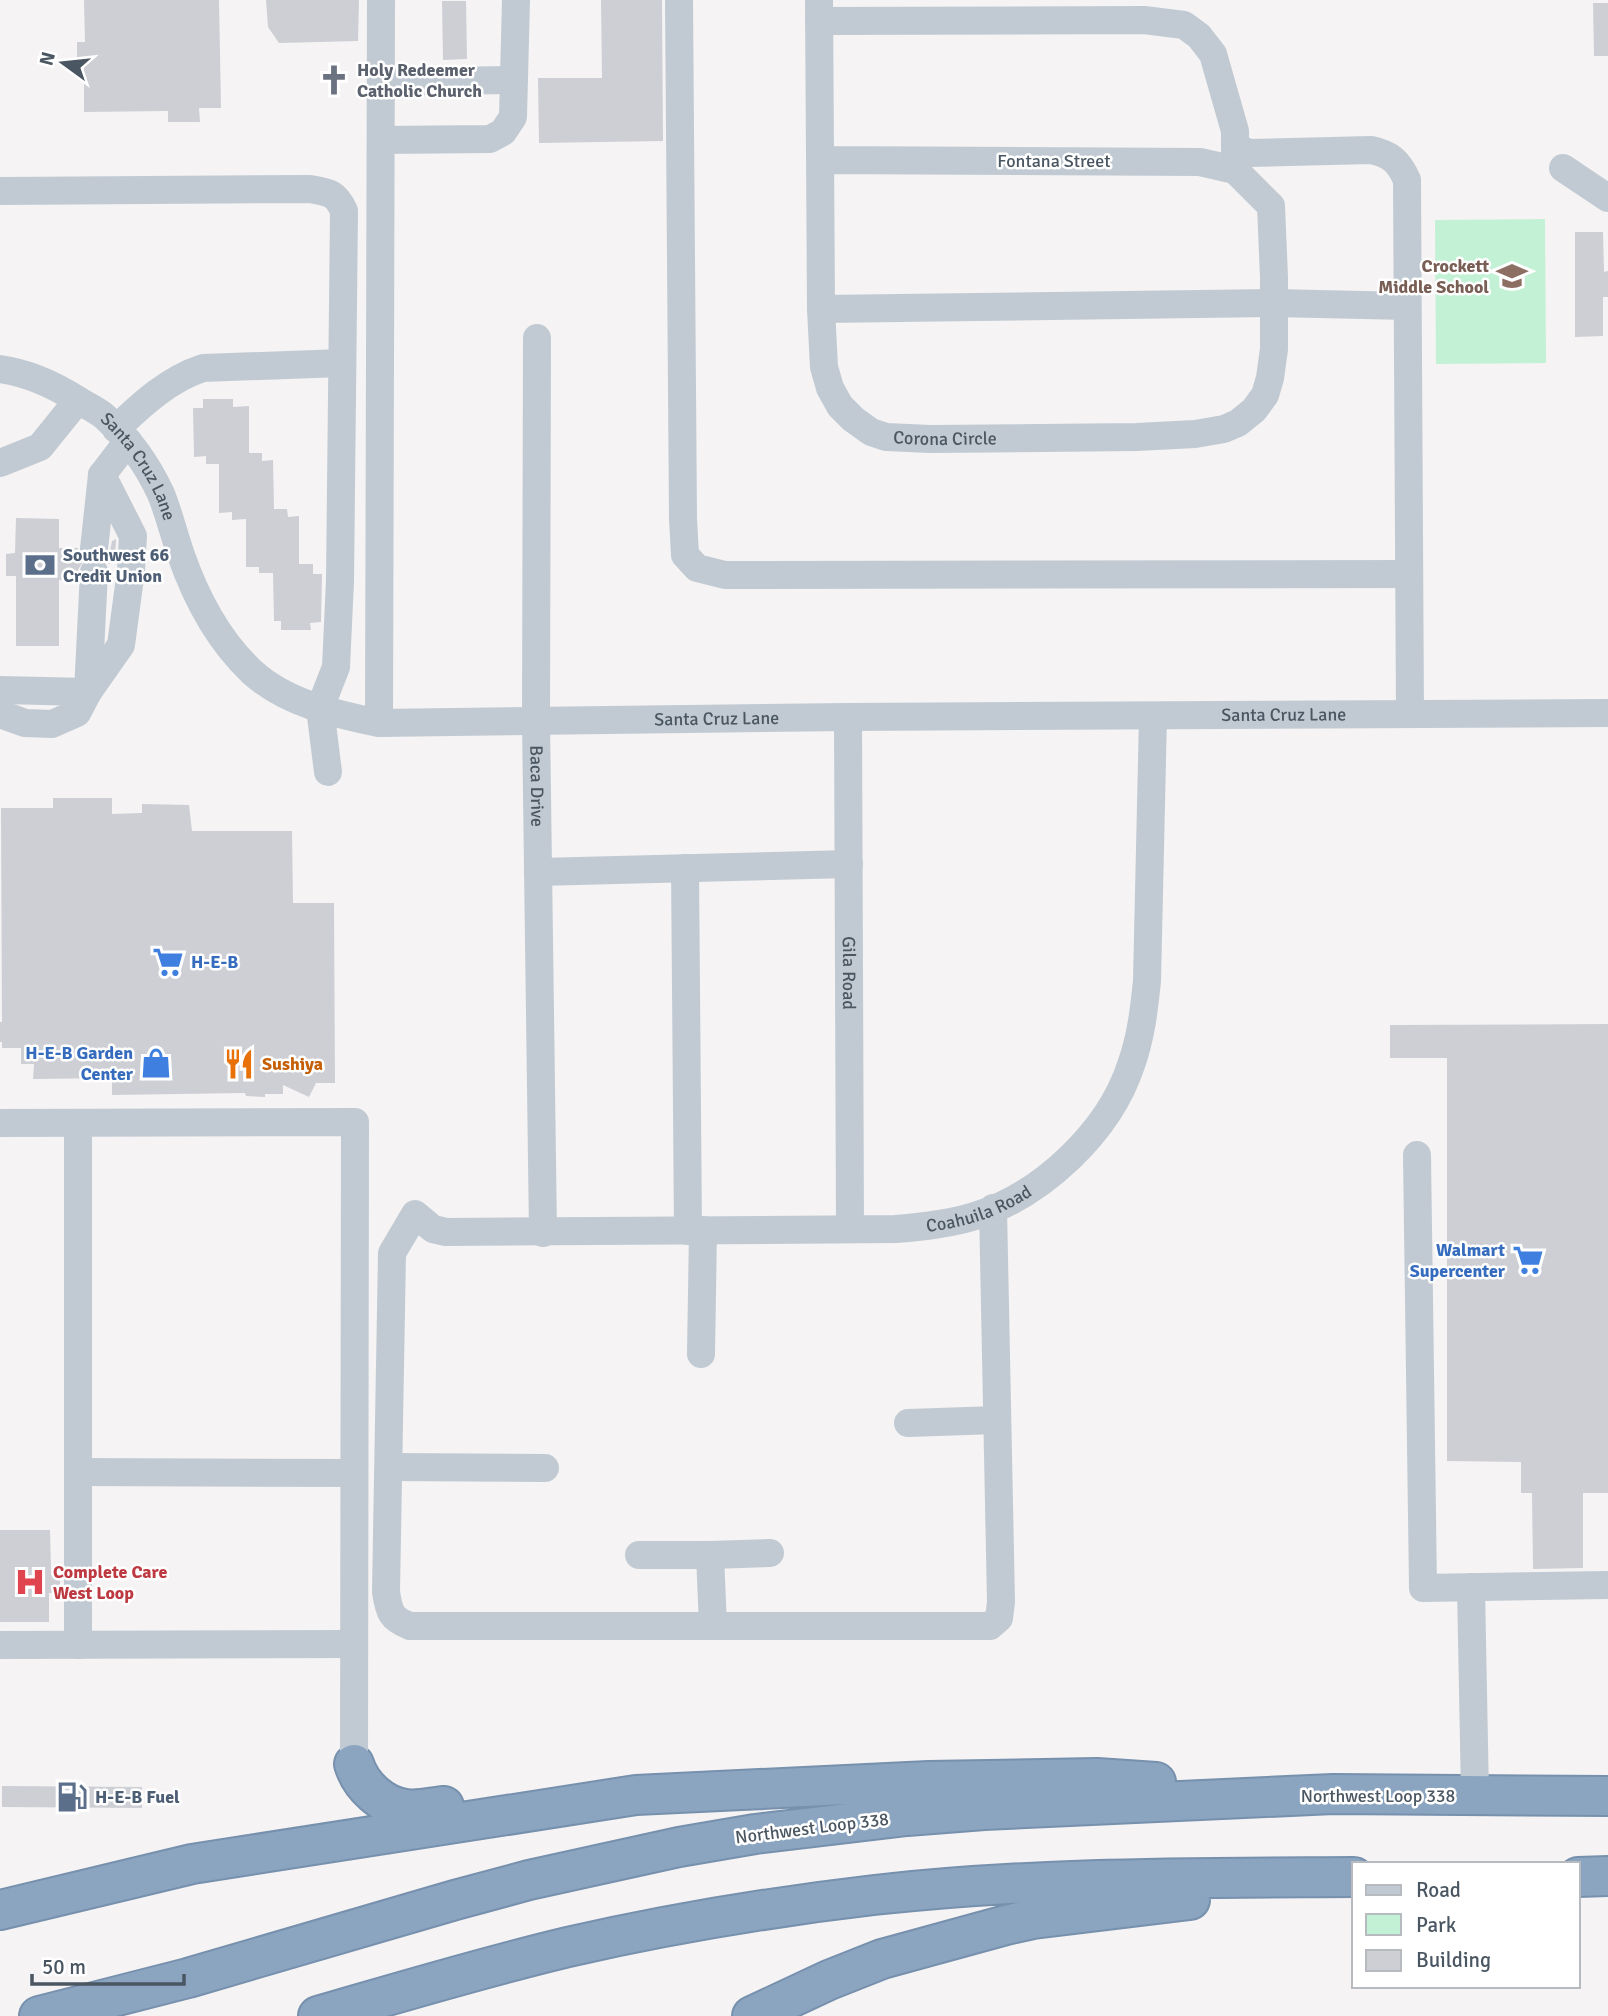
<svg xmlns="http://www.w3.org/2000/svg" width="1608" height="2016" font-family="Signika,sans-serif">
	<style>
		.green { fill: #c3f1d5 }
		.building { fill: #cdcfd5 }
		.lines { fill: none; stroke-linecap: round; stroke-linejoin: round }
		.highway-casing { stroke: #7690ad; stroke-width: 42 }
		.minor { stroke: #c1cad2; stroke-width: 28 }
		.highway { stroke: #8ba5c1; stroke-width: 38 }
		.labels { text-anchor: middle; stroke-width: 5; stroke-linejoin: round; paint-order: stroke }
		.worship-label { font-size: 18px; font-weight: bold; fill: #5b616d; stroke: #fff; text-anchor: start }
		.street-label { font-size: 18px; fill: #4a5661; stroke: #fff }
		.education-label { font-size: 18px; font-weight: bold; fill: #785e54; stroke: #fff; text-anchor: end }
		.service-label { font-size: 18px; font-weight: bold; fill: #4e5e75; stroke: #fff; text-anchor: start }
		.shop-label { font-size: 18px; font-weight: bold; fill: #366cbe; stroke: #fff; text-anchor: end }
		.food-label { font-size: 18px; font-weight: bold; fill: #c56008; stroke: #fff; text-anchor: start }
		.health-label { font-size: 18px; font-weight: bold; fill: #be3a42; stroke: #fff; text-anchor: start }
	</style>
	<rect width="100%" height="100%" fill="#f5f3f3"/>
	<!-- green -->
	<path class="green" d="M 1545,219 L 1546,363 L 1436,364 L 1435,220 Z"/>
	<!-- building -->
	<path class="building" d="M 84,0 L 219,0 L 221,108 L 199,108 L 200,122 L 168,122 L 168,111 L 84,112 L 84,58 L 77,58 L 77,42 L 85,42 Z
		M 266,0 L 359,0 L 358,41 L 279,43 L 268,27 Z
		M 601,0 L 662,0 L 663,141 L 539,143 L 538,78 L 602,78 Z
		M 442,1 L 466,1 L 467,59 L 443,60 Z
		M 1593,3 L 1608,3 L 1608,56 L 1594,56 Z
		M 1575,232 L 1603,232 L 1604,272 L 1608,271 L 1608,297 L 1603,297 L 1603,336 L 1575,337 Z
		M 203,399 L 233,399 L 233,407 L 249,406 L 249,453 L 262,453 L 262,461 L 273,460 L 274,509 L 287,509 L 288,517 L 299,516 L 299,564 L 313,564 L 313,574 L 322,574 L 321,622 L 310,623 L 311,630 L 281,630 L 281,621 L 274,621 L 273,573 L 259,573 L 259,567 L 246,567 L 246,519 L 232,520 L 232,512 L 219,513 L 219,464 L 206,464 L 206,456 L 194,457 L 193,408 L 203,408 Z
		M 16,518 L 59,519 L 59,548 L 78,548 L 79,555 L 83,561 L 78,570 L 77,580 L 59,580 L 59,646 L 16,646 L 16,576 L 6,576 L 6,554 L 15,553 Z
		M 116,539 L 115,561 L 109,564 L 105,561 L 110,551 L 112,541 Z
		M 53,798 L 112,798 L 112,814 L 142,813 L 142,804 L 189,805 L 192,831 L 292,831 L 293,903 L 334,903 L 335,1083 L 316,1083 L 309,1097 L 283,1085 L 283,1094 L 265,1094 L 265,1097 L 246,1096 L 245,1093 L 112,1095 L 112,1078 L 33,1079 L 34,1064 L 21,1064 L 21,1048 L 2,1048 L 2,1042 L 0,1042 L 0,1022 L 2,1022 L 1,808 L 53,808 Z
		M 1608,1024 L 1608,1493 L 1583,1493 L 1583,1568 L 1533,1569 L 1532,1493 L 1521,1493 L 1521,1462 L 1447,1461 L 1447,1058 L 1390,1058 L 1390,1025 Z
		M 0,1530 L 50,1530 L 51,1570 L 60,1570 L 60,1593 L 49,1593 L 49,1622 L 0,1622 Z
		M 2,1786 L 142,1787 L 142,1808 L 2,1807 Z"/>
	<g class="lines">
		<!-- highway casing -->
		<g class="highway-casing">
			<path id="highway" d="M 354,1764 C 361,1786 382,1806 406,1809 C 418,1811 432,1807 444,1806
				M 1578,1877 L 1608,1876
				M 0,1910 L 192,1864 L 636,1795 L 929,1781 L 1097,1778 L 1156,1782
				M 39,2016 L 188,1978 L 455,1900 L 529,1880 L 679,1847 L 755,1834 L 907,1816 L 984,1810 L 1333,1794 L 1608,1796
				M 318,2016 C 401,1992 484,1967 568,1947 C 669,1924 771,1907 874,1895 C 1034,1877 1194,1878 1354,1877
				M 752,2016 L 829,1980 L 882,1959 L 1006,1925 L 1033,1919 L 1190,1900"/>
		</g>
		<!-- minor -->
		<g class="minor">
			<path d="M 679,0 L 683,519 L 685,555 L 697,568 L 725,575 L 1409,574"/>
			<path id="s1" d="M 819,0 L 821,309 L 824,367 L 830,388 L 840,406 L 853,419 L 871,432 L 886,437 L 930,439 L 1137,437 L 1195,434 L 1224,429 L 1238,423 L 1254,410 L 1265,395 L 1270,378 L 1274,349 L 1274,277 L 1271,206 L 1235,170 L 1200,162 L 821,160"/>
			<path d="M 819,21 L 1144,20 L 1184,25 L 1199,36 L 1213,54 L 1235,131 L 1235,160"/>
			<path d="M 381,82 L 514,80"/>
			<path d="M 382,140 L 490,139 L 503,132 L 513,117 L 516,0"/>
			<path d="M 1235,142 L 1240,149 L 1249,153 L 1371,150 C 1391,154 1399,162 1407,180 L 1410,714"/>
			<path d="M 1563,168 L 1608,198"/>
			<path d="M 0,191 L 310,189 C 329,192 336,193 344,211 L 340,581 L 336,667 L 320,708 L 328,772"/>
			<path d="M 821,309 L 1274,303 L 1407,306"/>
			<path id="s2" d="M 537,338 L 536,721 L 543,1233"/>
			<path id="s3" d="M 0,369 C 29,373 53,384 78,400 C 87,406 97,410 105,417 C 128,438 148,466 161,494 C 169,514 174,535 181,555 C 196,598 218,640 252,672 C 286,703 335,714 379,723 L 848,717 L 1608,713"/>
			<path d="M 116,429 C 142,404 169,379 203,368 L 342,363"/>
			<path d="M 0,463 L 40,447 L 78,400"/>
			<path d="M 94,549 L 102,475"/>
			<path d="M 0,690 L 88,692 L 121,645 L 131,570 L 133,536 L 102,475 L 128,441"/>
			<path d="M 0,714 L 25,723 L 52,724 L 77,713 L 88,692 L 94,572"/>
			<path id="s4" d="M 848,717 L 850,1228"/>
			<path d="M 379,723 L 381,0"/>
			<path d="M 685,868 L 688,1231"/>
			<path d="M 538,872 L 849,864"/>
			<path d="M 0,1123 L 355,1122 L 354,1764"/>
			<path d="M 1417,1155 L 1423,1588 L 1608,1585"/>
			<path id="s5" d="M 993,1208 L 1001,1602 L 999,1618 L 990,1626 L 410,1626 C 391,1619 389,1612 386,1592 L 392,1253 L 415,1214 L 433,1229 L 446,1232 L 896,1229 C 923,1227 949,1224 975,1216 C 1042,1195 1109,1132 1131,1065 C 1141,1037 1144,1010 1147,981 L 1153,716"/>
			<path d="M 701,1354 L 703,1230"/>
			<path d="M 908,1423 L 997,1420"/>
			<path d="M 389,1467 L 545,1468"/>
			<path d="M 78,1472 L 353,1473"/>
			<path d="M 639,1555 L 710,1555 L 713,1626"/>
			<path d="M 710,1555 L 770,1553"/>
			<path d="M 1471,1587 L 1475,1795"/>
			<path d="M 0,1645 L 353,1644"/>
			<path d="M 78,1645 L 78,1123"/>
		</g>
		<!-- highway -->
		<use href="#highway" class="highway"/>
	</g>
	<!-- icons -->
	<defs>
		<g id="church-bare" transform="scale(2.415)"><path d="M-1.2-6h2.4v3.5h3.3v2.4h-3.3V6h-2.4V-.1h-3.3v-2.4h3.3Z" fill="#6b7280" stroke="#fff" stroke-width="2.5" paint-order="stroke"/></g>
		<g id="school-bare" transform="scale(2.415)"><path d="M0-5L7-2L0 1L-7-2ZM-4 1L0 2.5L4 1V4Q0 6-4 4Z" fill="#8d6e63" stroke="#fff" stroke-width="2.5" paint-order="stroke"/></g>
		<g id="bank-bare" transform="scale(2.415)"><path d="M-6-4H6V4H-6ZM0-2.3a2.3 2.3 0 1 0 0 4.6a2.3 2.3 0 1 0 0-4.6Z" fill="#5c6f8a" stroke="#fff" stroke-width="2.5" paint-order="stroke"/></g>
		<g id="supermarket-bare" transform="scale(2.415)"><path d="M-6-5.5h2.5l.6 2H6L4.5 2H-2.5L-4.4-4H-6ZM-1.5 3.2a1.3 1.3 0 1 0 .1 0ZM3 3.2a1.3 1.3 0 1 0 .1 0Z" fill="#3f7fe0" stroke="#fff" stroke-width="2.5" paint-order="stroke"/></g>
		<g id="shop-bare" transform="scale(2.415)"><path d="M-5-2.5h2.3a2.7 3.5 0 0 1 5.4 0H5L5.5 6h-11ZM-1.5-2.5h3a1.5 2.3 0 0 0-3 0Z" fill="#3f7fe0" stroke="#fff" stroke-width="2.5" paint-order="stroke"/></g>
		<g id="restaurant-bare" transform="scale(2.415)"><path d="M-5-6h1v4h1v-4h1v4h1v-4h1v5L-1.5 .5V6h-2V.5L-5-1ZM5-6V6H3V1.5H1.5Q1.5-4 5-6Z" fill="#e8710a" stroke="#fff" stroke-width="2.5" paint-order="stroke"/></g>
		<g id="hospital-bare" transform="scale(2.415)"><path d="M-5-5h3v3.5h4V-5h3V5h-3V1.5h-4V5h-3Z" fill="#e0444e" stroke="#fff" stroke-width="2.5" paint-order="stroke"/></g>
		<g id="fuel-bare" transform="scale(2.415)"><path d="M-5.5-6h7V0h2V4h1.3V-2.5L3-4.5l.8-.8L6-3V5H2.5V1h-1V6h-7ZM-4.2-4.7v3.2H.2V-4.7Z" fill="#5c6f8a" stroke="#fff" stroke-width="2.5" paint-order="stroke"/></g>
	</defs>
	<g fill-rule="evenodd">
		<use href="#church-bare" x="334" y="80"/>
		<use href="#school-bare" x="1512" y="276"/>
		<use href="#bank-bare" x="40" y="565"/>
		<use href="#supermarket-bare" x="168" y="962"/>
		<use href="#shop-bare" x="156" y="1063"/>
		<use href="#restaurant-bare" x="239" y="1064"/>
		<use href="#supermarket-bare" x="1528" y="1260"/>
		<use href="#hospital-bare" x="30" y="1582"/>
		<use href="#fuel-bare" x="72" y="1797"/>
	</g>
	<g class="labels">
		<!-- worship labels -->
		<g class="worship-label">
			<text x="357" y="76">Holy Redeemer<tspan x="357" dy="21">Catholic Church</tspan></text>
		</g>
		<!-- street labels -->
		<g class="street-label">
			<text x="1054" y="167">Fontana Street</text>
			<text dy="6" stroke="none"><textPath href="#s1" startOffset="525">Corona Circle</textPath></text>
			<text dy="6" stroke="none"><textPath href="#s3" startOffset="177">Santa Cruz Lane</textPath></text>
			<text dy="6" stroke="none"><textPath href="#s3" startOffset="1458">Santa Cruz Lane</textPath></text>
			<text dy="6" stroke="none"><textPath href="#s3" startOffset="891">Santa Cruz Lane</textPath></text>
			<text dy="6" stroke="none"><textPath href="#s2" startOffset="448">Baca Drive</textPath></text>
			<text dy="6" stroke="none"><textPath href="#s4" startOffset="256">Gila Road</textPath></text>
			<text dy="6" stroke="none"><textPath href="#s5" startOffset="2004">Coahuila Road</textPath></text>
			<text x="1378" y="1802">Northwest Loop 338</text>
			<text transform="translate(812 1828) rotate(-7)" y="6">Northwest Loop 338</text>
		</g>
		<!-- education labels -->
		<g class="education-label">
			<text x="1489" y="272">Crockett<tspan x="1489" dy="21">Middle School</tspan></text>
		</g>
		<!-- service labels -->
		<g class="service-label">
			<text x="63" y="561">Southwest 66<tspan x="63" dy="21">Credit Union</tspan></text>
			<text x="95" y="1803">H-E-B Fuel</text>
		</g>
		<!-- shop labels -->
		<g class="shop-label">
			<text x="191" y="968" text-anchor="start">H-E-B</text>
			<text x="133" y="1059">H-E-B Garden<tspan x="133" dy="21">Center</tspan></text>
			<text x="1505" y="1256">Walmart<tspan x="1505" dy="21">Supercenter</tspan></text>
		</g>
		<!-- food labels -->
		<g class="food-label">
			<text x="262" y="1070">Sushiya</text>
		</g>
		<!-- health labels -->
		<g class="health-label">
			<text x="53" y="1578">Complete Care<tspan x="53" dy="21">West Loop</tspan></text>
		</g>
	</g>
	<!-- legend -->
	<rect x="1352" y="1862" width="228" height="126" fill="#ffffff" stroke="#b7bbc0" stroke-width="2"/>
	<rect x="1366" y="1885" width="35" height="10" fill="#c1cad2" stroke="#b7bbc0" stroke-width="2"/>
	<text x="1416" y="1897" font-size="21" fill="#4a5661">Road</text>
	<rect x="1366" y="1914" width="35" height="21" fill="#c3f1d5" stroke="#b7bbc0" stroke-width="2"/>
	<text x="1416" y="1932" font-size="21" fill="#4a5661">Park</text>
	<rect x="1366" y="1950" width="35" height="21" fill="#cdcfd5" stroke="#b7bbc0" stroke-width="2"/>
	<text x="1416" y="1967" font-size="21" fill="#4a5661">Building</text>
	<!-- north arrow -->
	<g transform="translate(63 63) rotate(285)" stroke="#ffffff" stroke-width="5" paint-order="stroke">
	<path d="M0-5L12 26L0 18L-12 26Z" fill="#4a5661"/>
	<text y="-10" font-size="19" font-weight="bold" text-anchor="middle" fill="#4a5661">N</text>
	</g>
	<!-- scale -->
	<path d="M32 1974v10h152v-10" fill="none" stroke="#4a5661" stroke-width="3.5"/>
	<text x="42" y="1974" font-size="21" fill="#4a5661" stroke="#ffffff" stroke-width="5" paint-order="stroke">50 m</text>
</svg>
